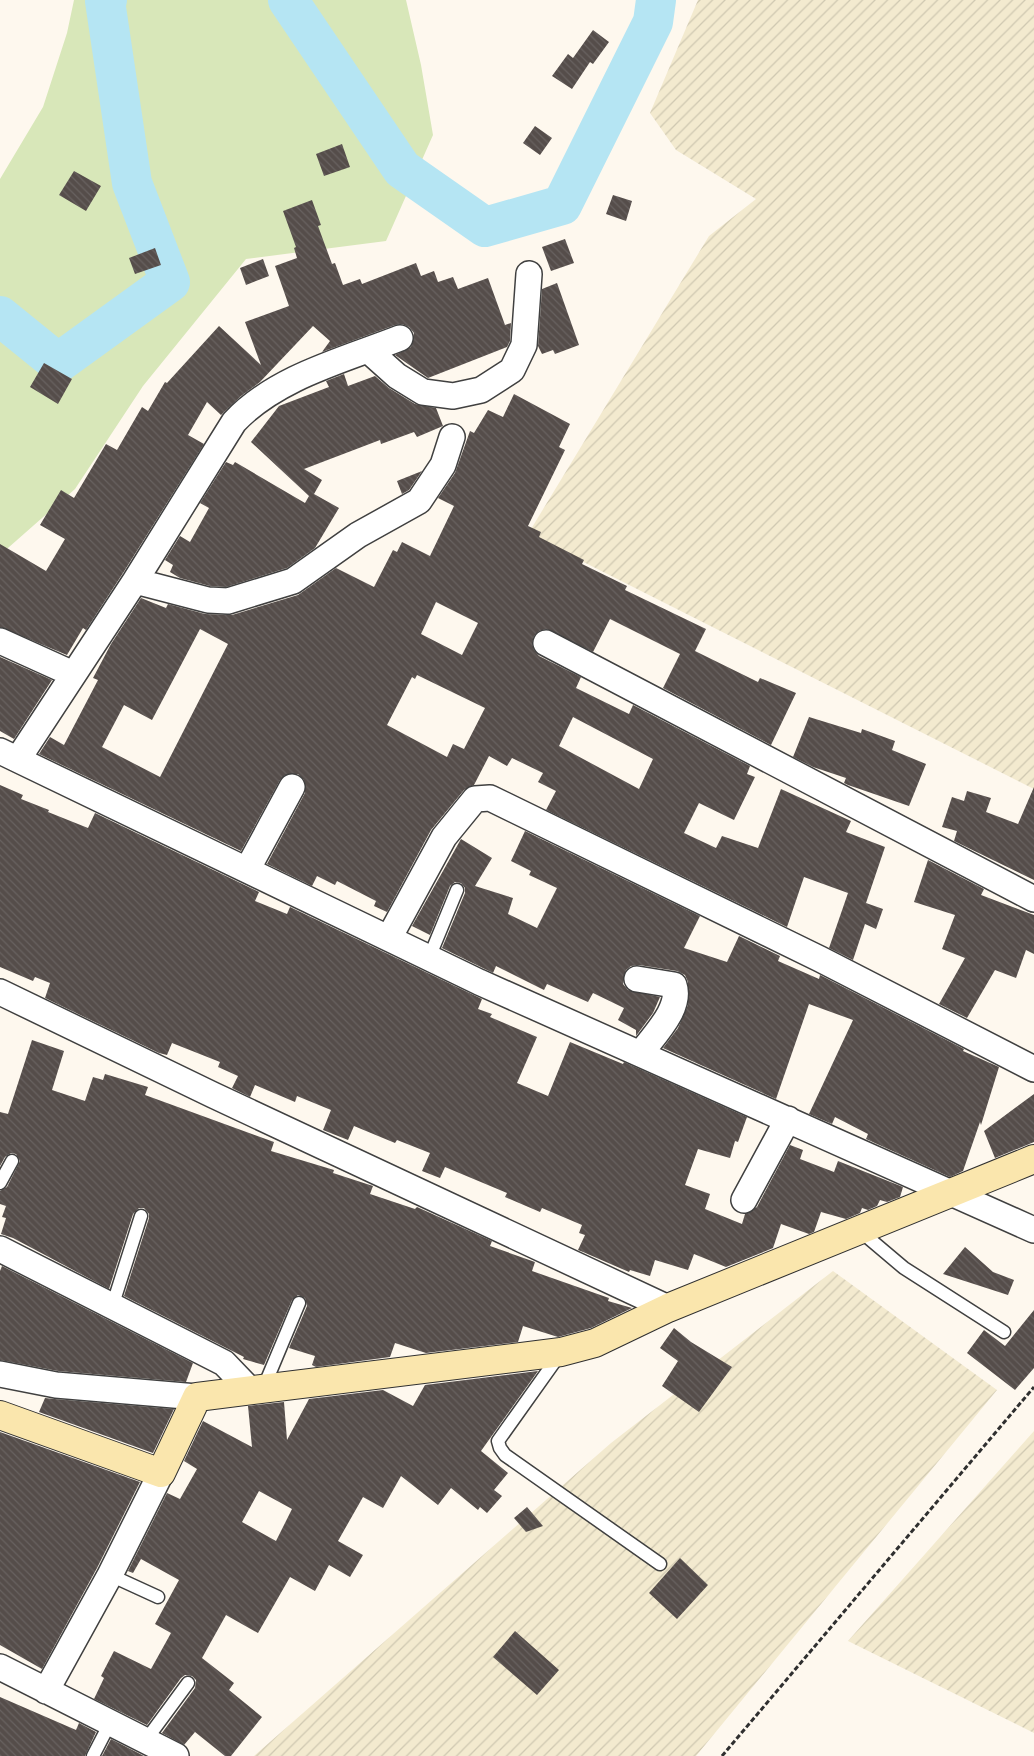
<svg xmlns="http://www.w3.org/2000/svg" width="1034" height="1756" font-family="Spectral,serif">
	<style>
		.farmland { fill: url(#farmland-furrows) }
		.grass { fill: #d8e7b9 }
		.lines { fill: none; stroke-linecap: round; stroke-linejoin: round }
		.river { stroke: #b5e5f3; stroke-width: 40 }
		.building { fill: url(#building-back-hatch); fill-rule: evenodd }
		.lane-casing { stroke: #404040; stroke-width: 15 }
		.street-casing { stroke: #404040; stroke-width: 28 }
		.secondary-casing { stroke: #2f2f2f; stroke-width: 30 }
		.path { stroke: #2f2f2f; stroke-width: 3; stroke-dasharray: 5 2.5; stroke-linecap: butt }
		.lane { stroke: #fff; stroke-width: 12 }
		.street { stroke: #fff; stroke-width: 25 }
		.secondary { stroke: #fae6ad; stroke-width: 28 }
	</style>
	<defs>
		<pattern id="farmland-furrows" width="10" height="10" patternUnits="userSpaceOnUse" patternTransform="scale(1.25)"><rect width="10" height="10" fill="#f3eacf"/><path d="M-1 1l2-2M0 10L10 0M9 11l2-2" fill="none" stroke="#cfc8b1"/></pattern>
		<pattern id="building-back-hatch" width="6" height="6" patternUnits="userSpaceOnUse" patternTransform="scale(1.25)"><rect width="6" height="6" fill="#554d4a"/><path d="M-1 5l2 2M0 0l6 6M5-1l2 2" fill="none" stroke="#686260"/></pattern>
	</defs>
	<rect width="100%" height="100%" fill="#fef8ee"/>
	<!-- farmland -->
	<path class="farmland" d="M 698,0 L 1034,0 L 1034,789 L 528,534 L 709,236 L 756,199 L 676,150 L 650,113 Z
		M 833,1271 L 997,1390 L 696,1756 L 254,1756 L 611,1443 Z
		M 1034,1431 L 1034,1733 L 848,1641 Z"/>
	<!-- grass -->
	<path class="grass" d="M 74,0 L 406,0 L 421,65 L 433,135 L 386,241 L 246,259 L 143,386 L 75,489 L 0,555 L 0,179 L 43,107 L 67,33 Z"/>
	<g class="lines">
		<!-- river -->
		<path class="river" d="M 288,0 L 402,169 L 485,227 L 562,205 L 653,22 L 656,0
			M 0,316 L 58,363 L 170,282 L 132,183 L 105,1 L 107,0"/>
	</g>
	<!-- building -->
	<path class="building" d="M 593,30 L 609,42 L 593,64 L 590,62 L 572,89 L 552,76 L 568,54 L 573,58 Z
		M 535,126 L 552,138 L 540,155 L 523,143 Z
		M 342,144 L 350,167 L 324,176 L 316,154 Z
		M 74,171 L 101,186 L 86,211 L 59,195 Z
		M 613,195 L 632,201 L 626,221 L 606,214 Z
		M 312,200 L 321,225 L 318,226 L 332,264 L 335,263 L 343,285 L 360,279 L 362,284 L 416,263 L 421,276 L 434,271 L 438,282 L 453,277 L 458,289 L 488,278 L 505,325 L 511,323 L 510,341 L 507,347 L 428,378 L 395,355 L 411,347 L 414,333 L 409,327 L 402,324 L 395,325 L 322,352 L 330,341 L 313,326 L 260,382 L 241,396 L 221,415 L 207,402 L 188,435 L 204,444 L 123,573 L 86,630 L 83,628 L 67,655 L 0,627 L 0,544 L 46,571 L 65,539 L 40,525 L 61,490 L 74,498 L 106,444 L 117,450 L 142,407 L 148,411 L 165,382 L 167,383 L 219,326 L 261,365 L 245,322 L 289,306 L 275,266 L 297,258 L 294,248 L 296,247 L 283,211 Z
		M 565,239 L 574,263 L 551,271 L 542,247 Z
		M 155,248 L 161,265 L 135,274 L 129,258 Z
		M 263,259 L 269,276 L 246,285 L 240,268 Z
		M 557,283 L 579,345 L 555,354 L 553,350 L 542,354 L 538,346 L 542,289 Z
		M 44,363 L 72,379 L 58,404 L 30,387 Z
		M 344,374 L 348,386 L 375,376 L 389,388 L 415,404 L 436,408 L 443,426 L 417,437 L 414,432 L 381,444 L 380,440 L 304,469 L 322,480 L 314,494 L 339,508 L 315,548 L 287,568 L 226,587 L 210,586 L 180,578 L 170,572 L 173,565 L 165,560 L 180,536 L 190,542 L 209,508 L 200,503 L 226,462 L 233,465 L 235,462 L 305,503 L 309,496 L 251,442 L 279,406 L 329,387 L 326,381 Z
		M 514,394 L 570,424 L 559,447 L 565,450 L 528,526 L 541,532 L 539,537 L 584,560 L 582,564 L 627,586 L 625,590 L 706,629 L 695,651 L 758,682 L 760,678 L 796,693 L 771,745 L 663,688 L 680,654 L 610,619 L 593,652 L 546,629 L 539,631 L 534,636 L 532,643 L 534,650 L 539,656 L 581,677 L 576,688 L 629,714 L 633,705 L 750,766 L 747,774 L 755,777 L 734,820 L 699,803 L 684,833 L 716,848 L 722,836 L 758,848 L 781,789 L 851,821 L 846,832 L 885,847 L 866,903 L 883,909 L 876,929 L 865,924 L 853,960 L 829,948 L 848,893 L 804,877 L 787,927 L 546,810 L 556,791 L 538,782 L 543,773 L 512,758 L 507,766 L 489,756 L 474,785 L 464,790 L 431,830 L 387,912 L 374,906 L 376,901 L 337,881 L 335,885 L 317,876 L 312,886 L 267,864 L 305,793 L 304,780 L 298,774 L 285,775 L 280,780 L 241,851 L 39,754 L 50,737 L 64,745 L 98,680 L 93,678 L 111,644 L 141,598 L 166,608 L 168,604 L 205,614 L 232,615 L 298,595 L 336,568 L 374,587 L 393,550 L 397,552 L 402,542 L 430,556 L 454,506 L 438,498 L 455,473 L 470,431 L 474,433 L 488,410 L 503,417 ZM 436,602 L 478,623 L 462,655 L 421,634 ZM 200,629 L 228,644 L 160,777 L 102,747 L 124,705 L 152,720 ZM 417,675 L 485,708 L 464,749 L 453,744 L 447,757 L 387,725 L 412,677 L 415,679 ZM 573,717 L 653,759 L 639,789 L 559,746 Z
		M 422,471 L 409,490 L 402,494 L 397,481 Z
		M 0,657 L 52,680 L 14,739 L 0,731 Z
		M 809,717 L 861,733 L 862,729 L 895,741 L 892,750 L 926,764 L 909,806 L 848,785 L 844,783 L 846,778 L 813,767 L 793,757 Z
		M 0,785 L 23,795 L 21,799 L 49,810 L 48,812 L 88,828 L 95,813 L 259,892 L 255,901 L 287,914 L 290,907 L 482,999 L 478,1009 L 492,1014 L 490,1017 L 537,1037 L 517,1083 L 548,1096 L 570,1042 L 623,1064 L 624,1062 L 747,1117 L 738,1142 L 735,1141 L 730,1158 L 698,1149 L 685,1185 L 710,1194 L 705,1209 L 742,1224 L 745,1214 L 757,1207 L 790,1145 L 803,1150 L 800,1159 L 834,1172 L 838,1161 L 903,1187 L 900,1197 L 887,1202 L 880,1200 L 877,1206 L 868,1210 L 862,1208 L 860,1213 L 846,1219 L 821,1212 L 814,1232 L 809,1234 L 781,1224 L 773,1248 L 726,1267 L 694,1254 L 688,1270 L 655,1260 L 650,1276 L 630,1270 L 629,1272 L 583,1252 L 578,1250 L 585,1235 L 579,1233 L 582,1225 L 542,1208 L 540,1212 L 505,1197 L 507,1193 L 445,1167 L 440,1178 L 422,1171 L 430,1153 L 397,1140 L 395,1143 L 354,1126 L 348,1140 L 323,1130 L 331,1110 L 297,1096 L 295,1102 L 255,1085 L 250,1097 L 232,1088 L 238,1076 L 218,1067 L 220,1062 L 172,1043 L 167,1055 L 159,1053 L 45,998 L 50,983 L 35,977 L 33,981 L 0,967 Z
		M 1034,787 L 1034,880 L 954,841 L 957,831 L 942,827 L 952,797 L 964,801 L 967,791 L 991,798 L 986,812 L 1018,824 Z
		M 525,831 L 700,916 L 684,948 L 727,962 L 739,936 L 780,956 L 778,961 L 819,979 L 820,975 L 964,1049 L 963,1051 L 999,1067 L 981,1125 L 980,1122 L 963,1171 L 950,1177 L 866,1139 L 868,1134 L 835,1117 L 832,1124 L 809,1114 L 853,1020 L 809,1004 L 776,1099 L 663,1048 L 678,1028 L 688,1005 L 688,982 L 685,975 L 677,971 L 639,965 L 631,966 L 626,970 L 623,984 L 628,990 L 660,997 L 653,1013 L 636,1036 L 636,1030 L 618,1020 L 624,1008 L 593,993 L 588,1002 L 547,984 L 544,990 L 496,966 L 493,973 L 442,948 L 465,893 L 465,888 L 461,883 L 455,882 L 450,886 L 430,935 L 412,926 L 461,839 L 492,858 L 475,886 L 513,898 L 508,914 L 537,928 L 557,888 L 529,875 L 531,871 L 511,861 Z
		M 928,860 L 984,889 L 981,895 L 1034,915 L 1034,954 L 1026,950 L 1016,978 L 995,970 L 967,1018 L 939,1004 L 965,958 L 942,949 L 955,915 L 914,902 Z
		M 32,1040 L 64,1051 L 52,1090 L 85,1101 L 93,1077 L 103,1080 L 105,1074 L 148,1087 L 145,1095 L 274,1142 L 271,1151 L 334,1170 L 333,1173 L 373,1186 L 370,1194 L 415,1209 L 417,1207 L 492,1241 L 490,1246 L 535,1262 L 532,1271 L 609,1298 L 608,1301 L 632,1308 L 591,1328 L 558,1337 L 523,1326 L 518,1342 L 426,1353 L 395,1343 L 390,1357 L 316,1367 L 312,1365 L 315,1356 L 289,1348 L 307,1306 L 305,1298 L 298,1295 L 292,1300 L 264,1365 L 243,1359 L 244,1357 L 124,1296 L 149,1218 L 149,1214 L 144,1208 L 139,1208 L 133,1214 L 109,1289 L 13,1238 L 1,1234 L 6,1218 L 2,1217 L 6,1206 L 0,1204 L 0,1191 L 7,1187 L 20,1161 L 16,1154 L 11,1153 L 5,1157 L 0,1166 L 0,1112 L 8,1114 Z
		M 1034,1094 L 1034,1142 L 995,1158 L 984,1131 Z
		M 965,1247 L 993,1272 L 1014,1280 L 1008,1295 L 943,1274 Z
		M 2,1266 L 193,1363 L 186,1382 L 58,1371 L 0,1360 L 0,1271 Z
		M 1034,1310 L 1034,1368 L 1015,1390 L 967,1353 L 984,1330 L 1005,1346 Z
		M 674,1328 L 691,1342 L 732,1367 L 699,1412 L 662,1386 L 678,1361 L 660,1348 Z
		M 538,1371 L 481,1451 L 508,1473 L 494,1490 L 502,1496 L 487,1513 L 480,1507 L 478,1510 L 451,1488 L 438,1505 L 401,1476 L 383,1508 L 363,1497 L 338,1541 L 363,1555 L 350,1577 L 329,1565 L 315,1591 L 290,1577 L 258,1633 L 226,1615 L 202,1658 L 234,1683 L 229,1690 L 262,1717 L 231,1756 L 225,1756 L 195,1732 L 184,1745 L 162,1733 L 195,1688 L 196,1680 L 192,1676 L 185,1675 L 181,1678 L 147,1725 L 94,1699 L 104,1678 L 101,1676 L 114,1651 L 151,1669 L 171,1633 L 155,1624 L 179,1580 L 141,1559 L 133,1573 L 128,1571 L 167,1493 L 180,1499 L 197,1469 L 184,1461 L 203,1421 L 252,1447 L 248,1406 L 284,1402 L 287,1440 L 309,1399 L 383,1390 L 413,1406 L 425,1385 ZM 259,1491 L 292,1509 L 276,1541 L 242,1522 Z
		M 45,1398 L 55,1399 L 174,1409 L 153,1453 L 39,1412 Z
		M 0,1432 L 140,1482 L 97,1568 L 42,1669 L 0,1645 Z
		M 527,1507 L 543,1526 L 526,1532 L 514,1518 Z
		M 680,1558 L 708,1585 L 677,1619 L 649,1593 Z
		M 515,1631 L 559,1670 L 537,1695 L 493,1657 Z
		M 0,1697 L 76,1730 L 79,1723 L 96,1732 L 85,1756 L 0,1756 Z
		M 111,1739 L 144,1756 L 102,1756 Z"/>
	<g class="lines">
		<!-- lane casing -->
		<g class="lane-casing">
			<path id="lane" d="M 429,958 L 457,890
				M 0,1183 L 12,1161
				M 859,1230 L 904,1268 L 1004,1332
				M 112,1307 L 141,1216
				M 560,1354 L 498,1441 L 500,1448 L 505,1455 L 660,1564
				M 263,1389 L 299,1303
				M 110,1575 L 158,1597
				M 146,1740 L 188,1683
				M 93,1756 L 110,1723"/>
		</g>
		<!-- street casing -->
		<g class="street-casing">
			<path id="street" d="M 368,350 L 397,376 L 423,392 L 453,396 L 481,390 L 512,370 L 524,345 L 529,274
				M 135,581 L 208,600 L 228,601 L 293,581 L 358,535 L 419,501 L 443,465 L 452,437
				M 0,641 L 73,674
				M 546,643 L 1034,899
				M 0,751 L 479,982 L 1034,1230
				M 18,759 L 135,581 L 234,422 C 276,377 344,360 400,338
				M 247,870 L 292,787
				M 389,938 L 444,837 L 475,799 L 490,798 L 820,959 L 1034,1069
				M 637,979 L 674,985 C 682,1008 654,1035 641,1053
				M 0,992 L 213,1095 L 668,1308
				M 744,1200 L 788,1119
				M 0,1249 L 224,1363 L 251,1391
				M 0,1374 L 56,1385 L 197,1397
				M 0,1667 L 176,1756
				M 46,1691 L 110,1575 L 161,1473"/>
		</g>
		<!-- secondary casing -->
		<g class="secondary-casing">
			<path id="secondary" d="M 0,1415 L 161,1473 L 197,1397 L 561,1352 L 595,1343 L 668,1308 L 1034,1159"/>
		</g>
		<!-- path -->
		<path class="path" d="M 722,1756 L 1034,1387"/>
		<!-- lane -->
		<use href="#lane" class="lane"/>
		<!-- street -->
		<use href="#street" class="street"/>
		<!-- secondary -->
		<use href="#secondary" class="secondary"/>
	</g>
</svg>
